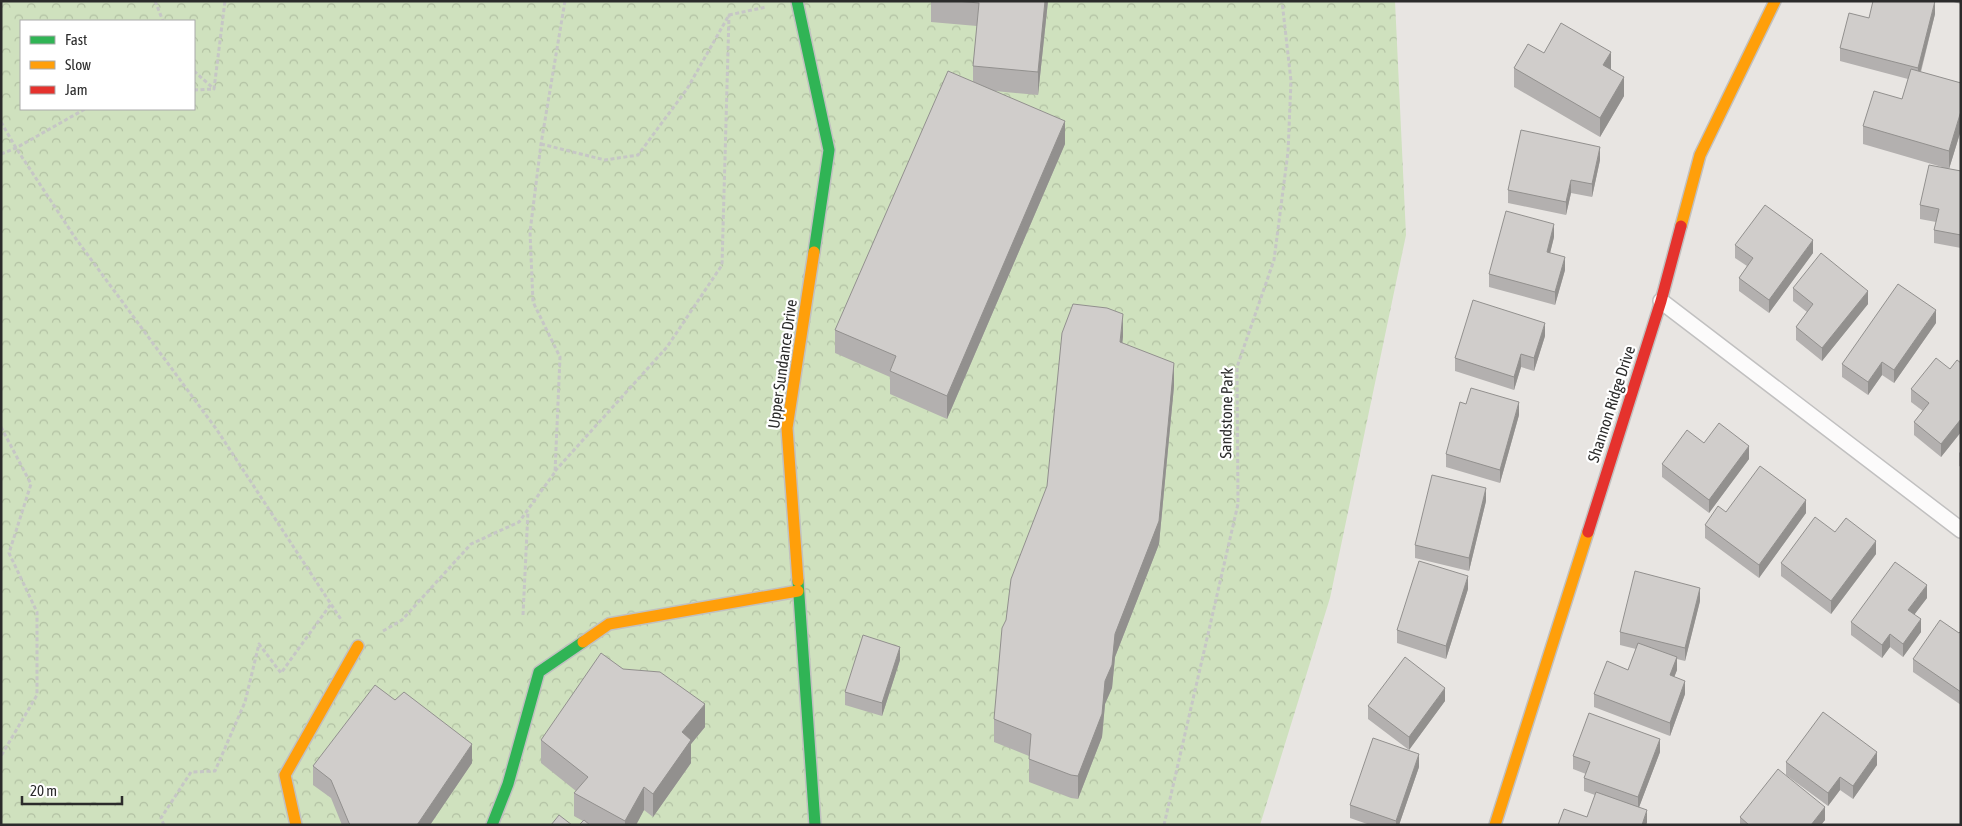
<svg xmlns="http://www.w3.org/2000/svg" width="1962" height="826" font-family="'Asap Condensed',sans-serif">
	<style>
		.forest { fill: url(#forest-crowns); fill-rule: evenodd }
		.lines { fill: none; stroke-linecap: round; stroke-linejoin: round }
		.lane-casing { stroke: #c1c0c0; stroke-width: 18 }
		.fast-casing { stroke: #c1c0c0; stroke-width: 14 }
		.slow-casing { stroke: #c1c0c0; stroke-width: 14 }
		.jam-casing { stroke: #c1c0c0; stroke-width: 14 }
		.path { stroke: #c6c6c6; stroke-width: 3; stroke-dasharray: 4 2.5; stroke-linecap: butt }
		.lane { stroke: #fcfbfb; stroke-width: 15 }
		.fast { stroke: #30b455; stroke-width: 11 }
		.slow { stroke: #ff9f0a; stroke-width: 11 }
		.jam { stroke: #e5322d; stroke-width: 11 }
		.wall { fill: #b3b0af }
		.shaded-wall { fill: #92908e }
		.building { fill: #d0cdcb; stroke: #92908e }
		.labels { text-anchor: middle; stroke-width: 4.5; stroke-linejoin: round; paint-order: stroke }
		.street-label { font-size: 16px; fill: #2b2b2b; stroke: #fff }
	</style>
	<defs>
		<pattern id="forest-crowns" width="20" height="18" patternUnits="userSpaceOnUse" patternTransform="scale(1.25)"><rect width="20" height="18" fill="#cfe1be"/><path d="M2 6a3 3 0 1 1 6 0M12 15a3 3 0 1 1 6 0" fill="none" stroke="#b2c1a3"/></pattern>
	</defs>
	<rect width="100%" height="100%" fill="#e8e5e2"/>
	<!-- forest -->
	<path class="forest" d="M 1,1 L 1395,1 L 1406,235 L 1330,598 L 1260,825 L 1,825 ZM 21,21 L 194,21 L 194,109 L 21,109 Z"/>
	<g class="lines">
		<!-- lane casing -->
		<g class="lane-casing">
			<path id="lane" d="M 1661,301 L 1961,530"/>
		</g>
		<!-- fast casing -->
		<g class="fast-casing">
			<path id="fast" d="M 797,1 L 829,150 L 814,252
				M 798,581 L 815,825
				M 492,825 L 508,784 L 539,672 L 583,642"/>
		</g>
		<!-- slow casing -->
		<g class="slow-casing">
			<path id="slow" d="M 1681,226 L 1700,155 L 1775,1
				M 798,581 L 787,428 L 814,252
				M 583,642 L 609,624 L 798,591
				M 296,825 L 285,775 L 358,646
				M 1495,825 L 1588,532"/>
		</g>
		<!-- jam casing -->
		<g class="jam-casing">
			<path id="jam" d="M 1588,532 L 1661,301 L 1681,226"/>
		</g>
		<!-- path -->
		<path class="path" d="M 155,1 L 163,21
			M 194,71 L 214,89
			M 194,90 L 214,89 L 225,1
			M 1,122 L 16,148 L 76,239 L 217,430 L 342,621
			M 541,144 L 605,160 L 638,155 L 687,89 L 729,15 L 766,7
			M 1,154 L 16,148 L 85,109
			M 1,427 L 31,484 L 9,553 L 37,612 L 37,695 L 1,756
			M 555,471 L 667,347 L 722,265 L 729,15
			M 523,615 L 528,511
			M 383,631 L 402,620 L 471,544 L 519,522 L 555,472 L 560,357 L 533,302 L 530,232 L 541,144 L 565,1
			M 164,825 L 161,818 L 191,772 L 215,771 L 245,702 L 259,644 L 281,673 L 331,604
			M 1164,825 L 1238,504 L 1237,367 L 1274,260 L 1288,152 L 1291,81 L 1282,1"/>
		<!-- lane -->
		<use href="#lane" class="lane"/>
		<!-- fast -->
		<use href="#fast" class="fast"/>
		<!-- slow -->
		<use href="#slow" class="slow"/>
		<!-- jam -->
		<use href="#jam" class="jam"/>
	</g>
	<!-- wall -->
	<path class="wall" d="M 931,1 L 1048,1 L 1038,95 L 995,91 L 1065,144 L 947,419 L 890,394 L 890,377 L 835,353 L 835,330 L 973,81 L 973,66 L 977,26 L 931,22 Z
		M 1950,1 L 1961,1 L 1961,4 Z
		M 1935,14 L 1921,72 L 1961,83 L 1961,130 L 1949,169 L 1961,171 L 1961,248 L 1934,243 L 1934,230 L 1936,222 L 1920,219 L 1920,205 L 1942,167 L 1863,144 L 1863,126 L 1902,99 L 1908,79 L 1840,61 L 1840,48 L 1869,18 Z
		M 1544,53 L 1611,69 L 1624,96 L 1600,137 L 1514,87 L 1514,68 Z
		M 1600,160 L 1592,197 L 1571,193 L 1566,215 L 1508,203 L 1508,190 Z
		M 1554,237 L 1550,253 L 1565,270 L 1555,305 L 1489,287 L 1489,274 Z
		M 1735,245 L 1813,253 L 1769,313 L 1739,291 L 1739,278 L 1747,266 L 1735,258 Z
		M 1793,288 L 1868,304 L 1822,361 L 1796,340 L 1796,327 L 1807,312 L 1793,301 Z
		M 1936,323 L 1894,383 L 1882,375 L 1868,395 L 1842,377 L 1842,364 Z
		M 1545,336 L 1534,371 L 1521,367 L 1514,390 L 1455,371 L 1455,358 Z
		M 1123,337 L 1122,342 L 1174,386 L 1159,544 L 1115,657 L 1112,688 L 1105,704 L 1102,737 L 1078,799 L 1071,798 L 1029,782 L 1029,756 L 994,742 L 994,719 Z
		M 1961,363 L 1961,432 L 1941,457 L 1914,435 L 1914,422 L 1923,411 L 1911,402 L 1911,389 L 1950,369 Z
		M 1519,415 L 1500,483 L 1446,467 L 1446,454 Z
		M 1704,443 L 1749,459 L 1709,513 L 1662,477 L 1662,464 Z
		M 1961,451 L 1961,467 L 1959,466 L 1959,453 Z
		M 1486,501 L 1469,571 L 1415,558 L 1415,545 Z
		M 1726,512 L 1806,513 L 1759,578 L 1705,538 L 1705,525 Z
		M 1835,532 L 1876,554 L 1831,614 L 1781,576 L 1781,563 Z
		M 1468,589 L 1446,659 L 1397,643 L 1397,630 Z
		M 1927,598 L 1914,614 L 1921,632 L 1903,657 L 1890,647 L 1882,658 L 1851,635 L 1851,622 Z
		M 1700,601 L 1685,661 L 1677,659 L 1677,670 L 1674,677 L 1685,694 L 1670,736 L 1594,707 L 1594,694 L 1628,670 L 1636,649 L 1620,645 L 1620,632 Z
		M 1961,631 L 1961,705 L 1913,672 L 1913,659 L 1959,633 Z
		M 900,660 L 882,716 L 845,705 L 845,692 Z
		M 1445,701 L 1409,750 L 1368,719 L 1368,706 Z
		M 705,727 L 691,744 L 691,763 L 653,817 L 644,810 L 636,825 L 579,825 L 583,821 L 574,816 L 574,793 L 576,791 L 541,763 L 541,740 Z
		M 1660,752 L 1639,807 L 1647,823 L 1587,817 L 1595,795 L 1584,791 L 1584,778 L 1586,774 L 1573,769 L 1573,756 Z
		M 1786,762 L 1877,765 L 1853,799 L 1840,790 L 1828,806 L 1786,775 Z
		M 472,763 L 430,825 L 342,825 L 331,798 L 313,785 L 313,766 Z
		M 1419,767 L 1399,825 L 1370,825 L 1350,818 L 1350,805 Z
		M 1740,817 L 1825,820 L 1821,825 L 1740,825 Z"/>
	<!-- shaded-wall -->
	<path class="shaded-wall" d="M 1045,1 L 1048,1 L 1038,95 L 1038,72 Z
		M 1935,1 L 1935,14 L 1918,81 L 1918,68 Z
		M 1611,52 L 1611,71 L 1603,65 Z
		M 1624,77 L 1624,96 L 1600,137 L 1600,118 Z
		M 1961,111 L 1961,130 L 1949,169 L 1949,151 Z
		M 1065,121 L 1065,144 L 947,419 L 947,396 Z
		M 1600,147 L 1600,160 L 1592,197 L 1592,184 Z
		M 1571,180 L 1571,193 L 1566,215 L 1566,202 Z
		M 1554,224 L 1554,237 L 1547,265 L 1547,252 Z
		M 1813,240 L 1813,253 L 1769,313 L 1769,300 Z
		M 1565,257 L 1565,270 L 1555,305 L 1555,292 Z
		M 1868,291 L 1868,304 L 1822,361 L 1822,348 Z
		M 1936,310 L 1936,323 L 1894,383 L 1894,370 Z
		M 1123,314 L 1123,337 L 1120,364 L 1120,342 Z
		M 1545,323 L 1545,336 L 1534,371 L 1534,358 Z
		M 1521,354 L 1521,367 L 1514,390 L 1514,377 Z
		M 1882,362 L 1882,375 L 1868,395 L 1868,382 Z
		M 1174,363 L 1174,386 L 1159,544 L 1115,657 L 1112,688 L 1105,704 L 1102,737 L 1078,799 L 1078,776 L 1105,681 Z
		M 1519,402 L 1519,415 L 1500,483 L 1500,470 Z
		M 1961,419 L 1961,432 L 1941,457 L 1941,444 Z
		M 1749,446 L 1749,459 L 1709,513 L 1709,500 Z
		M 1486,488 L 1486,501 L 1469,571 L 1469,558 Z
		M 1806,500 L 1806,513 L 1759,578 L 1759,565 Z
		M 1876,541 L 1876,554 L 1831,614 L 1831,601 Z
		M 1468,576 L 1468,589 L 1446,659 L 1446,646 Z
		M 1927,585 L 1927,598 L 1908,623 L 1908,610 Z
		M 1700,588 L 1700,601 L 1685,661 L 1685,648 Z
		M 1921,619 L 1921,632 L 1903,657 L 1903,644 Z
		M 1890,634 L 1890,647 L 1882,658 L 1882,645 Z
		M 900,647 L 900,660 L 882,716 L 882,703 Z
		M 1677,657 L 1677,670 L 1670,688 L 1670,675 Z
		M 1685,681 L 1685,694 L 1670,736 L 1670,723 Z
		M 1445,688 L 1445,701 L 1409,750 L 1409,737 Z
		M 705,704 L 705,727 L 691,744 L 691,763 L 653,817 L 653,794 L 682,732 Z
		M 1660,739 L 1660,752 L 1638,810 L 1638,797 Z
		M 472,744 L 472,763 L 430,825 L 417,825 Z
		M 1877,752 L 1877,765 L 1853,799 L 1853,786 Z
		M 1419,754 L 1419,767 L 1399,825 L 1396,825 L 1396,821 Z
		M 1840,777 L 1840,790 L 1828,806 L 1828,793 Z
		M 644,787 L 644,810 L 636,825 L 625,825 L 625,821 Z
		M 1825,807 L 1825,820 L 1821,825 L 1811,825 Z
		M 1647,810 L 1647,823 L 1646,825 L 1642,825 Z"/>
	<!-- building -->
	<path class="building" d="M 956,1 L 1045,1 L 1038,72 L 973,66 L 979,3 Z
		M 1873,1 L 1935,1 L 1918,68 L 1840,48 L 1849,13 L 1869,18 Z
		M 1561,23 L 1611,52 L 1603,65 L 1624,77 L 1600,118 L 1514,68 L 1528,44 L 1544,53 Z
		M 1911,69 L 1961,83 L 1961,111 L 1949,151 L 1863,126 L 1874,91 L 1902,99 Z
		M 948,71 L 1065,121 L 947,396 L 890,371 L 896,356 L 835,330 Z
		M 1521,130 L 1600,147 L 1592,184 L 1571,180 L 1566,202 L 1508,190 Z
		M 1929,165 L 1961,171 L 1961,235 L 1934,230 L 1939,209 L 1920,205 Z
		M 1765,205 L 1813,240 L 1769,300 L 1739,278 L 1753,258 L 1735,245 Z
		M 1506,211 L 1554,224 L 1547,252 L 1565,257 L 1555,292 L 1489,274 Z
		M 1821,253 L 1868,291 L 1822,348 L 1796,327 L 1813,304 L 1793,288 Z
		M 1898,284 L 1936,310 L 1894,370 L 1882,362 L 1868,382 L 1842,364 Z
		M 1473,300 L 1545,323 L 1534,358 L 1521,354 L 1514,377 L 1455,358 Z
		M 1073,304 L 1107,308 L 1123,314 L 1120,342 L 1174,363 L 1159,521 L 1115,634 L 1112,665 L 1105,681 L 1102,714 L 1078,776 L 1071,775 L 1029,759 L 1031,734 L 994,719 L 1002,628 L 1006,620 L 1011,579 L 1047,486 L 1062,333 Z
		M 1936,358 L 1950,369 L 1957,360 L 1961,363 L 1961,419 L 1941,444 L 1914,422 L 1929,403 L 1911,389 Z
		M 1471,388 L 1519,402 L 1500,470 L 1446,454 L 1460,402 L 1466,404 Z
		M 1719,423 L 1749,446 L 1709,500 L 1662,464 L 1687,430 L 1704,443 Z
		M 1760,466 L 1806,500 L 1759,565 L 1705,525 L 1718,506 L 1726,512 Z
		M 1432,475 L 1486,488 L 1469,558 L 1415,545 Z
		M 1815,517 L 1835,532 L 1846,518 L 1876,541 L 1831,601 L 1781,563 Z
		M 1419,561 L 1468,576 L 1446,646 L 1397,630 Z
		M 1895,562 L 1927,585 L 1908,610 L 1921,619 L 1903,644 L 1890,634 L 1882,645 L 1851,622 Z
		M 1635,571 L 1700,588 L 1685,648 L 1620,632 Z
		M 1940,620 L 1959,633 L 1961,631 L 1961,692 L 1913,659 Z
		M 863,635 L 900,647 L 882,703 L 845,692 Z
		M 1638,643 L 1677,657 L 1670,675 L 1685,681 L 1670,723 L 1594,694 L 1607,661 L 1628,670 Z
		M 601,653 L 623,669 L 660,672 L 705,704 L 682,732 L 691,740 L 653,794 L 644,787 L 625,821 L 574,793 L 588,777 L 541,740 Z
		M 1405,657 L 1445,688 L 1409,737 L 1368,706 Z
		M 375,685 L 395,700 L 404,692 L 472,744 L 417,825 L 351,825 L 349,823 L 331,780 L 313,766 Z
		M 1823,712 L 1877,752 L 1853,786 L 1840,777 L 1828,793 L 1786,762 Z
		M 1589,713 L 1660,739 L 1638,797 L 1584,778 L 1590,762 L 1573,756 Z
		M 1373,738 L 1419,754 L 1396,821 L 1350,805 Z
		M 1778,769 L 1825,807 L 1811,825 L 1749,825 L 1740,817 Z
		M 1596,792 L 1647,810 L 1642,825 L 1558,825 L 1564,809 L 1587,817 Z
		M 559,815 L 572,825 L 551,825 Z
		M 584,820 L 590,825 L 579,825 Z"/>
	<g class="labels">
		<!-- street labels -->
		<g class="street-label">
			<text transform="translate(782 364) rotate(-82)" y="6">Upper Sundance Drive</text>
			<text transform="translate(1611 404) rotate(-72)" y="6">Shannon Ridge Drive</text>
			<text transform="translate(1226 413) rotate(-89)" y="6">Sandstone Park</text>
		</g>
	</g>
	<!-- border -->
	<rect width="1962" height="826" fill="none" stroke="#2b2b2b" stroke-width="5"/>
	<!-- legend -->
	<rect x="20" y="20" width="175" height="90" fill="#ffffff" stroke="#aaaaaa"/>
	<rect x="30" y="36" width="25" height="8" fill="#30b455" stroke="#aaaaaa"/>
	<text x="65" y="45" font-size="15" fill="#2b2b2b">Fast</text>
	<rect x="30" y="61" width="25" height="8" fill="#ff9f0a" stroke="#aaaaaa"/>
	<text x="65" y="70" font-size="15" fill="#2b2b2b">Slow</text>
	<rect x="30" y="86" width="25" height="8" fill="#e5322d" stroke="#aaaaaa"/>
	<text x="65" y="95" font-size="15" fill="#2b2b2b">Jam</text>
	<!-- scale -->
	<path d="M22 796v8h100v-8" fill="none" stroke="#2b2b2b" stroke-width="2.5"/>
	<text x="30" y="796" font-size="15" fill="#2b2b2b" stroke="#ffffff" stroke-width="4" paint-order="stroke">20 m</text>
</svg>
